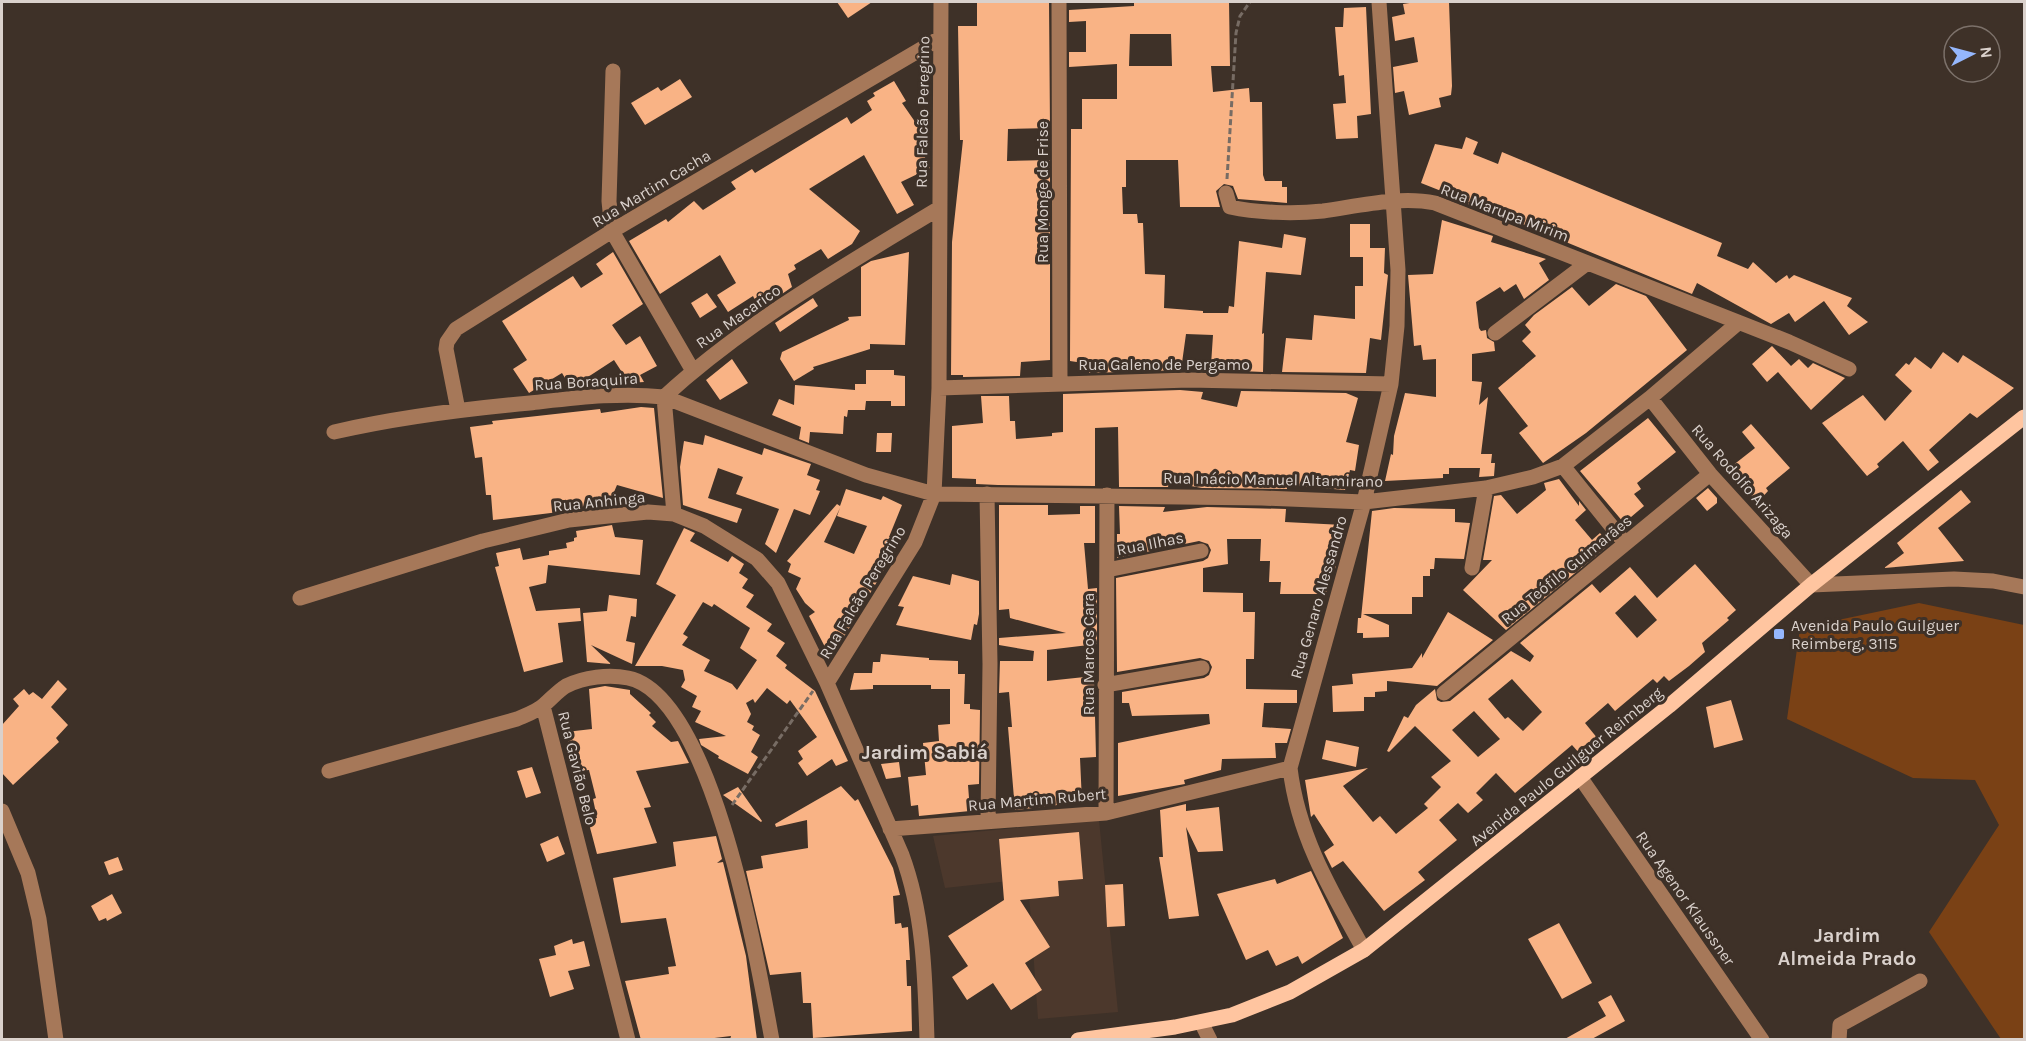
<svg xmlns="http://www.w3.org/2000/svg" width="2026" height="1041" font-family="Karla,sans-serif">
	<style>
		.built { fill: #4c382c }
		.green { fill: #7a4115 }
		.building { fill: #f9b385; fill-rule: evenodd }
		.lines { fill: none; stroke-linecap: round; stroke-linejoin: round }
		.path { stroke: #776c64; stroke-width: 3; stroke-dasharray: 6 3; stroke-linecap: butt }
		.minor { stroke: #a67859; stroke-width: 15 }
		.major { stroke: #ffc5a0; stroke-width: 15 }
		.poi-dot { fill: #95b7fd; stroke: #3e3128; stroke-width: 2 }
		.labels { text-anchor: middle; stroke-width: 6; stroke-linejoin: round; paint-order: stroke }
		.street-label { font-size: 16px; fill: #dad1cc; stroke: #3e3128 }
		.poi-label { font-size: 16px; fill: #dad1cc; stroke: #3e3128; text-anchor: start }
		.quarter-label { font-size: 20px; font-weight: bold; fill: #dad1cc; stroke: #3e3128 }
	</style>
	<rect width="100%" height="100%" fill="#3e3128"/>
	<!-- built -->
	<path class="built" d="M 1099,820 L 1118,1012 L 1038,1019 L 1028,879 L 945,888 L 933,836 Z"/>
	<!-- green -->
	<path class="green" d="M 1919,603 L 2024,625 L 2024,1039 L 2001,1039 L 1929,932 L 1999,825 L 1975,780 L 1913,778 L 1787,719 L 1800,628 Z"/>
	<!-- building -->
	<path class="building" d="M 837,2 L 872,2 L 848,18 Z
		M 977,2 L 1049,2 L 1050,128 L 1008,129 L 1007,161 L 1050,160 L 1050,360 L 1021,362 L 1020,376 L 963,377 L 963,375 L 951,375 L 952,242 L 963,140 L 960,140 L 958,26 L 977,26 Z
		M 1134,2 L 1229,2 L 1230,66 L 1211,66 L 1213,92 L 1249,88 L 1250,102 L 1262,102 L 1263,175 L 1265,181 L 1282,181 L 1282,187 L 1287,187 L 1287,203 L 1238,199 L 1233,186 L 1224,184 L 1216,191 L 1220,207 L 1180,207 L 1178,160 L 1126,160 L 1126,187 L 1122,187 L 1123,214 L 1137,214 L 1138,223 L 1143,223 L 1145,274 L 1165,275 L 1164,308 L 1203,311 L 1203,313 L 1228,313 L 1229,306 L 1234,307 L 1239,241 L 1282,248 L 1284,234 L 1306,238 L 1301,275 L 1266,272 L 1262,334 L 1264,333 L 1263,372 L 1241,371 L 1241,367 L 1211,365 L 1213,335 L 1186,334 L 1181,370 L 1089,373 L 1090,364 L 1070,361 L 1071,129 L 1082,129 L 1082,99 L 1117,99 L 1117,64 L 1069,67 L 1069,52 L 1086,52 L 1086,21 L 1069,22 L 1069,10 L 1134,6 ZM 1130,34 L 1171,34 L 1172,66 L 1129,66 Z
		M 1416,2 L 1449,2 L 1452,86 L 1451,95 L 1439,98 L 1441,107 L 1409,115 L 1404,91 L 1395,93 L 1393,67 L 1418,62 L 1414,37 L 1395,41 L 1392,17 L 1405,14 L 1403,4 Z
		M 1366,7 L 1371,114 L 1357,116 L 1358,138 L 1336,139 L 1333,104 L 1346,103 L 1344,75 L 1339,76 L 1335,27 L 1343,27 L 1344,8 Z
		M 680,79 L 692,97 L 645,125 L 631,103 L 658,87 L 661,91 Z
		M 894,81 L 906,101 L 902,103 L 929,142 L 923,145 L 925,149 L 922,151 L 930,168 L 901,182 L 914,205 L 897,214 L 864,155 L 809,189 L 860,231 L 852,244 L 828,259 L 821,249 L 794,265 L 796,269 L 788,274 L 792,287 L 779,296 L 774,288 L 755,300 L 753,296 L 728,312 L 717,295 L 736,283 L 720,255 L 660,294 L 629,241 L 666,219 L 668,222 L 694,201 L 703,210 L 736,189 L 731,182 L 752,169 L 755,173 L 847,117 L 851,124 L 872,110 L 867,101 L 875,96 L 873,93 Z
		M 1466,137 L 1478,142 L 1473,154 L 1498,164 L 1502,152 L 1722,243 L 1717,256 L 1748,269 L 1753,262 L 1776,283 L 1787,275 L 1789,279 L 1794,275 L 1852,298 L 1847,306 L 1868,322 L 1849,335 L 1824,301 L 1795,322 L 1789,313 L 1771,324 L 1697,283 L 1692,294 L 1498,214 L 1498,217 L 1468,205 L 1469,202 L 1421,183 L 1435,144 L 1462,149 Z
		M 1442,220 L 1493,236 L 1491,242 L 1546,259 L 1539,263 L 1549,280 L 1524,299 L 1516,284 L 1504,292 L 1500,287 L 1476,302 L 1479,328 L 1481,331 L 1486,330 L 1487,338 L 1494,342 L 1495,351 L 1472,354 L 1472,381 L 1482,382 L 1479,405 L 1488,397 L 1481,454 L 1492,454 L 1491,463 L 1495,463 L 1494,476 L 1479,477 L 1480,468 L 1449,468 L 1449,474 L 1443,474 L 1443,478 L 1385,481 L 1391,454 L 1393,455 L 1394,436 L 1405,393 L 1436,397 L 1436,359 L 1423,360 L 1421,345 L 1414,346 L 1408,275 L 1433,274 Z
		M 1350,224 L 1370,224 L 1370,248 L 1385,248 L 1384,273 L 1388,275 L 1381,340 L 1370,338 L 1366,373 L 1282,372 L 1286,338 L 1312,340 L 1314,315 L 1355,319 L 1355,286 L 1363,286 L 1363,257 L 1350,257 Z
		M 613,252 L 643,304 L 612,325 L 626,345 L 640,336 L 657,366 L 640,375 L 644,382 L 629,383 L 614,360 L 571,388 L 562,373 L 529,393 L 513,369 L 527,360 L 502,321 L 573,276 L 581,288 L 603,274 L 596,264 Z
		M 909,252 L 905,345 L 870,344 L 870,349 L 813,367 L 814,369 L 794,381 L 780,359 L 782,352 L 849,320 L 848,317 L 861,316 L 861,267 L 871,261 Z
		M 1616,284 L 1646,296 L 1687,350 L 1586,433 L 1543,463 L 1519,433 L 1528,426 L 1498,388 L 1536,356 L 1522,341 L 1531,332 L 1525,325 L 1534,315 L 1572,287 L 1589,306 Z
		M 707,293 L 717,307 L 700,318 L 691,303 Z
		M 813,298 L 818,306 L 780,332 L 775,323 Z
		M 1772,346 L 1791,366 L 1799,359 L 1808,368 L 1813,363 L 1845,378 L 1811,410 L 1778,372 L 1767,382 L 1752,364 Z
		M 1943,352 L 1958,363 L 1963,355 L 2014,388 L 1977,418 L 1970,413 L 1929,450 L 1939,462 L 1928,471 L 1903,441 L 1877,464 L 1879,467 L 1867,476 L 1822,423 L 1863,395 L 1885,421 L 1912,391 L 1895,375 L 1906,363 L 1909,365 L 1915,357 L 1931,369 Z
		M 732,359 L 748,383 L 720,400 L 706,380 Z
		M 866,370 L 894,370 L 894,375 L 905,376 L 905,406 L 891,406 L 891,401 L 866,401 L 865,410 L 848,410 L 847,417 L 844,416 L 843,434 L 810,432 L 809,443 L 799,439 L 801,427 L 772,415 L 779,399 L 794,405 L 795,385 L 855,390 L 855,384 L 866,384 Z
		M 1180,390 L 1203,392 L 1201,399 L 1237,407 L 1241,391 L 1346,393 L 1358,398 L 1346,442 L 1359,445 L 1355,471 L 1350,470 L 1345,490 L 1287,485 L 1287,489 L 1202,488 L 1169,482 L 1168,487 L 1119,487 L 1118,427 L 1095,428 L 1095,486 L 998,485 L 976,484 L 976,479 L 952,478 L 952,426 L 983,423 L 981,396 L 1009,396 L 1010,421 L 1015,421 L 1016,439 L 1052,436 L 1052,433 L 1063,432 L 1063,394 Z
		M 641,407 L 654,408 L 663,498 L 617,485 L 608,506 L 493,520 L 491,495 L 486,495 L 482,457 L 475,458 L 470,427 L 493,424 L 492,421 L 600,409 L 601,413 Z
		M 1648,418 L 1676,452 L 1637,483 L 1641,489 L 1634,494 L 1644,506 L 1624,523 L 1580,471 Z
		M 1751,424 L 1790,468 L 1766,488 L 1768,491 L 1757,503 L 1727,470 L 1755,448 L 1742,432 Z
		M 877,433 L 892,433 L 891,452 L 876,452 Z
		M 705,435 L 762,455 L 764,448 L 811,464 L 807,475 L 820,480 L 816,490 L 820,491 L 810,515 L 794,509 L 776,553 L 765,544 L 779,509 L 736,494 L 743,477 L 718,468 L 708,498 L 742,509 L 737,523 L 683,505 L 680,467 L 684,441 L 703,445 Z
		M 1559,479 L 1579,506 L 1579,501 L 1586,510 L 1575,520 L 1592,540 L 1600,533 L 1609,545 L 1506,630 L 1463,590 L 1492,560 L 1483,560 L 1494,496 L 1501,495 L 1517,514 L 1546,490 L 1544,483 Z
		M 1708,488 L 1717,498 L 1717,503 L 1707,511 L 1696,498 Z
		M 846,489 L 881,500 L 883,496 L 902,505 L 889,537 L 902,540 L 836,650 L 825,647 L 809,616 L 815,612 L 805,603 L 796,589 L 801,578 L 788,572 L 791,564 L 787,561 L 837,504 L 840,506 ZM 840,508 L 837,516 L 867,526 L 854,554 L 824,542 Z
		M 1961,490 L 1971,502 L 1938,528 L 1964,561 L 1884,568 L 1904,553 L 1897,543 Z
		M 999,505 L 1048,505 L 1048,515 L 1080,514 L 1080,506 L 1095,506 L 1095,543 L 1084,543 L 1088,589 L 1097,588 L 1097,644 L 1047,650 L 1047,681 L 1094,676 L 1096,757 L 1080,758 L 1082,802 L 1015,810 L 1008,727 L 1012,727 L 1009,692 L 999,693 L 1000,661 L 1033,661 L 1034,651 L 999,645 L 999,638 L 1066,633 L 1010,618 L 1009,609 L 999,610 Z
		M 1119,506 L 1165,507 L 1163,512 L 1207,507 L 1286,509 L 1285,522 L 1343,525 L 1335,569 L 1326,569 L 1327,594 L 1280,594 L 1281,582 L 1269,582 L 1270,561 L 1260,561 L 1261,539 L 1227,539 L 1228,564 L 1203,568 L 1203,592 L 1243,593 L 1243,612 L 1255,612 L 1254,659 L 1246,659 L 1246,689 L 1297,690 L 1297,703 L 1264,703 L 1262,727 L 1291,729 L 1287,743 L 1275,743 L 1276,758 L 1222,759 L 1221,770 L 1184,780 L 1185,784 L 1118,796 L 1118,743 L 1210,724 L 1209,714 L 1132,716 L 1129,703 L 1122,703 L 1122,692 L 1204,678 L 1209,675 L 1212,667 L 1209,661 L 1200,658 L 1117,672 L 1116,578 L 1203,561 L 1208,558 L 1211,550 L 1208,544 L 1199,541 L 1117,558 L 1117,534 L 1120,534 Z
		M 1394,508 L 1455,509 L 1455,522 L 1470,523 L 1464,559 L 1435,558 L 1434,569 L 1430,569 L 1430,576 L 1423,576 L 1423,597 L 1412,597 L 1412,614 L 1363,614 L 1389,625 L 1389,637 L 1363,638 L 1363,633 L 1357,633 L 1358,618 L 1361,618 L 1372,511 Z
		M 612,525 L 615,537 L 643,540 L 640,575 L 548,565 L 546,583 L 529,587 L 536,611 L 580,608 L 581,621 L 558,623 L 563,662 L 524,672 L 495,567 L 499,566 L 496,553 L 520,548 L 523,560 L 549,555 L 549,551 L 567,548 L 566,543 L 574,541 L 574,538 L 577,537 L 576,531 Z
		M 684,528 L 695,533 L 690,541 L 728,562 L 732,556 L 744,564 L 739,573 L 748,579 L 742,588 L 754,595 L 746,607 L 772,624 L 767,631 L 785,643 L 776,656 L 787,665 L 785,668 L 815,691 L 848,761 L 836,766 L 832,759 L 807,776 L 798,763 L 803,759 L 798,751 L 817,737 L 790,700 L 787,704 L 767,688 L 755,703 L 753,699 L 746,703 L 751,714 L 747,722 L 754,726 L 752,730 L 760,735 L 751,752 L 758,757 L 748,774 L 718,758 L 719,756 L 701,745 L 699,739 L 726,736 L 695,722 L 701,711 L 692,707 L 697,696 L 681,687 L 685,680 L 683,670 L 662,666 L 635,666 L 676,595 L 656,584 ZM 703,602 L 712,607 L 714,604 L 750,628 L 740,648 L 757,660 L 737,690 L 732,684 L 704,671 L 710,660 L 682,645 L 688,637 L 683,634 Z
		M 1695,564 L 1736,610 L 1727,618 L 1729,620 L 1702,643 L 1705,652 L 1689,666 L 1669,681 L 1664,676 L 1657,683 L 1653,679 L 1615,711 L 1608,703 L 1585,723 L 1598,739 L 1580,754 L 1572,745 L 1515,793 L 1496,773 L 1476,793 L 1483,800 L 1468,813 L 1458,803 L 1439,820 L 1457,840 L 1418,872 L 1425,880 L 1384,911 L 1343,861 L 1332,868 L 1324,852 L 1334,845 L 1314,814 L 1311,817 L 1305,780 L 1368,768 L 1343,786 L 1373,822 L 1380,816 L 1396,834 L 1428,808 L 1424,804 L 1441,787 L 1431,777 L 1451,761 L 1415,726 L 1389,752 L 1387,751 L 1404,716 L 1408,718 L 1416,705 L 1435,689 L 1437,700 L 1441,702 L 1450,701 L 1511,651 L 1530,662 L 1534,656 L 1520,643 L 1592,584 L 1600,593 L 1630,567 L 1657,598 ZM 1635,595 L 1657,620 L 1637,638 L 1615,613 ZM 1512,679 L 1542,712 L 1523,731 L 1508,717 L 1505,719 L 1488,699 ZM 1474,711 L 1500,739 L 1478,757 L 1452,730 Z
		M 952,574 L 979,581 L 979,614 L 977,625 L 974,624 L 971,640 L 896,625 L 904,607 L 898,606 L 913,576 L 950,585 Z
		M 609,595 L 637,599 L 636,617 L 631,616 L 626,641 L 635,643 L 632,664 L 591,645 L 611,664 L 587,662 L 583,613 L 607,611 Z
		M 1448,612 L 1493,640 L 1437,686 L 1387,681 L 1387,691 L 1375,692 L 1375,697 L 1364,697 L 1364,711 L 1333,712 L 1332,686 L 1353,684 L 1352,674 L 1412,668 L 1422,653 L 1422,658 Z
		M 881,654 L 929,658 L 929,660 L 958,661 L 958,674 L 965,674 L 964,704 L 970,704 L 970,709 L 980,710 L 979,784 L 968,785 L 970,811 L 919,816 L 918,805 L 911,806 L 908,777 L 926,775 L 923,743 L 939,741 L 938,725 L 950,724 L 950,689 L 931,689 L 931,685 L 873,685 L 873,689 L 850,690 L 854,673 L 872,673 L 873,662 L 880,662 Z
		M 58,680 L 67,689 L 51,707 L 68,725 L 56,738 L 59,742 L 13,785 L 2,773 L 2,725 L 19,706 L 13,699 L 24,689 L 29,695 L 33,692 L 42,699 Z
		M 605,686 L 630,690 L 630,694 L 651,713 L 649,715 L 656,722 L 652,726 L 671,742 L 678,741 L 689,763 L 636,771 L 651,807 L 644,808 L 657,843 L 597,854 L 588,820 L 597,818 L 593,799 L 596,798 L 589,770 L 576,771 L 566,732 L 592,729 L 589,689 Z
		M 1731,700 L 1743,740 L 1714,748 L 1706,707 Z
		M 1326,740 L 1359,747 L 1356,767 L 1322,759 Z
		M 899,762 L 901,777 L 886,779 L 881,764 Z
		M 532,767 L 541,793 L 526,798 L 517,771 Z
		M 841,786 L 855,801 L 858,799 L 893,868 L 900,895 L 893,896 L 895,924 L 901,923 L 902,928 L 908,927 L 910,960 L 906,960 L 907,986 L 911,986 L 912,1031 L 813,1038 L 811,1003 L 803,1003 L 801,972 L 770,975 L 746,871 L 763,868 L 761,856 L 808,848 L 807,820 L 776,827 L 775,824 Z
		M 738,787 L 762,821 L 761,822 L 723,795 Z
		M 1186,804 L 1186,811 L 1219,807 L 1223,851 L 1198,852 L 1186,827 L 1199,916 L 1169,919 L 1159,857 L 1163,857 L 1160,810 Z
		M 1079,832 L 1083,879 L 1058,881 L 1059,896 L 1020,900 L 1050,947 L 1025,963 L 1042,990 L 1011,1010 L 993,983 L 967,1000 L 952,977 L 968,966 L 948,936 L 1004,900 L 999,839 Z
		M 558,836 L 565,854 L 547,862 L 540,844 Z
		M 716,836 L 722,859 L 717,863 L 723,862 L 746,956 L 757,1040 L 730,1040 L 731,1036 L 698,1040 L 641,1040 L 625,981 L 669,974 L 668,967 L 676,966 L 666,918 L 621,923 L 613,878 L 676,866 L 673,842 Z
		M 118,857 L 123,870 L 109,875 L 104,862 Z
		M 1311,871 L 1343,938 L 1302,964 L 1298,956 L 1276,966 L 1268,950 L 1246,960 L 1217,894 L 1275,879 L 1277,884 Z
		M 1123,884 L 1125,926 L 1107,927 L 1105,885 Z
		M 112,894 L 122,913 L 107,921 L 106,918 L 99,921 L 91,906 Z
		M 1559,923 L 1592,983 L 1562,999 L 1528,939 Z
		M 572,939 L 573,944 L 584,941 L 590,966 L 568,971 L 574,989 L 550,997 L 539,959 L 556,955 L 554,946 Z
		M 1611,995 L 1625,1021 L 1590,1040 L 1563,1040 L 1606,1016 L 1598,1002 Z"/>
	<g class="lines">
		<!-- path -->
		<path class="path" d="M 1227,179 L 1236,33 L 1240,16 L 1250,2
			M 732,805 L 813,691"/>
		<!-- minor -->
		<path class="minor" d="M 1059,2 L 1060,382
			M 613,71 L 609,201 L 612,231 L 693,371
			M 1226,193 L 1230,207 C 1258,213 1294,214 1323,211 C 1359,206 1399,196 1435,203 L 1789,342 L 1849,369
			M 1495,333 L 1586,264
			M 939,388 L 1189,380 L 1391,384
			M 1650,398 L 1710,474 L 1811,585 L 1954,579 L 1993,581 L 2024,587
			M 458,410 L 446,349 L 447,342 L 456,329 L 612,231 L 940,38
			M 334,432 C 399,417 464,409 530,403 C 575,398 619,392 664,397 L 866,475 L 934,494 L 1262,498 L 1364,502 L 1486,488 L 1533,477 L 1563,466 L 1650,398 L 1738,323
			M 1563,466 L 1625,543
			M 987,494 L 990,664 L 988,821
			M 674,514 L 664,397 C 746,322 844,266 938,209
			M 1472,568 L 1486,488
			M 1107,570 L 1201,551
			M 300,598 L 483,541 L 569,520 L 648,512 L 674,514 L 704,526 L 757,559 L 778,583 L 827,683 L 902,855 C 924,914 925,977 927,1040
			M 827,683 L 915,542 L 934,494 L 939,388 L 941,2
			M 1105,685 L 1202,668
			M 1444,693 L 1710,474
			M 543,706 L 628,1040
			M 329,771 L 517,719 C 526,715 538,711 545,704 C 552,698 558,691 566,686 C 584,677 609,674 628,678 C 713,695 758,965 772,1040
			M 1580,777 L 1762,1040
			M 2,811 L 28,873 L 39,919 L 56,1040
			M 1106,813 L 1107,495
			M 890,829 L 1106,813 L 1290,768
			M 1364,950 C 1331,891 1298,836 1290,768 L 1364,502 L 1391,384 L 1397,326 L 1398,270 L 1379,2
			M 1201,1022 L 1210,1040
			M 1839,1040 L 1840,1025 L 1920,981"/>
		<!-- major -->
		<path class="major" d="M 1078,1040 L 1175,1027 L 1232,1015 L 1290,992 L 1364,950 L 1669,706 L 1811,585 L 2024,417"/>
	</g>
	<!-- markers -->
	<rect class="poi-dot" x="1773" y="628" width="12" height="12" rx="3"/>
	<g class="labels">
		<!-- street labels -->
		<g class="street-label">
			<text transform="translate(922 112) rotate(-89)" y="6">Rua Falcão Peregrino</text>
			<text transform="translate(651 188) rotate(-31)" y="6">Rua Martim Cacha</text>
			<text transform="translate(1042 192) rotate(-90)" y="6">Rua Monge de Frise</text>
			<text transform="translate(1505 212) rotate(21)" y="6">Rua Marupa Mirim</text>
			<text transform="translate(738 316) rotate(-35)" y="6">Rua Macarico</text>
			<text x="1164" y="370">Rua Galeno de Pergamo</text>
			<text transform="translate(586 381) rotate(-4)" y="6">Rua Boraquira</text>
			<text transform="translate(1273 479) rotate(1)" y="6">Rua Inácio Manuel Altamirano</text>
			<text transform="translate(1743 481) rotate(49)" y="6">Rua Rodolfo Arizaga</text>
			<text transform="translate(599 501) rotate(-6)" y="6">Rua Anhinga</text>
			<text transform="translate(1150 543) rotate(-11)" y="6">Rua Ilhas</text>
			<text transform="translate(1566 569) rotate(-39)" y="6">Rua Teófilo Guimarães</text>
			<text transform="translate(862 592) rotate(-59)" y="6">Rua Falcão Peregrino</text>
			<text transform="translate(1318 597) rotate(-74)" y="6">Rua Genaro Alessandro</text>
			<text transform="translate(1088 654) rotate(-90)" y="6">Rua Marcos Cara</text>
			<text transform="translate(1566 766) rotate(-39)" y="6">Avenida Paulo Guilguer Reimberg</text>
			<text transform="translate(578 768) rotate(76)" y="6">Rua Gavião Belo</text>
			<text transform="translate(1037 799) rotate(-5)" y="6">Rua Martim Rubert</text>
			<text transform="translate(1686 898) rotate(55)" y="6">Rua Agenor Klaussner</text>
		</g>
		<!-- poi labels -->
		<g class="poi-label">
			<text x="1791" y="631">Avenida Paulo Guilguer<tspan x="1791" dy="18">Reimberg, 3115</tspan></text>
		</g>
		<!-- quarter labels -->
		<g class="quarter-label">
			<text x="925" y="759">Jardim Sabiá</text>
			<text x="1847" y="942">Jardim<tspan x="1847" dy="23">Almeida Prado</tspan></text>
		</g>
	</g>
	<!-- border -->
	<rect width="2026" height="1041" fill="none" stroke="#dad1cc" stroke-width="6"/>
	<!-- north arrow -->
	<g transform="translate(1972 54) rotate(84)"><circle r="28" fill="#3e3128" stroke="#7c716a" stroke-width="1.5"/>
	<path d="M0-4.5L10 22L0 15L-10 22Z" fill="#95b7fd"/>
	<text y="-9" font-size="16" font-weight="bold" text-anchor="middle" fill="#dad1cc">N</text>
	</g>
</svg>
